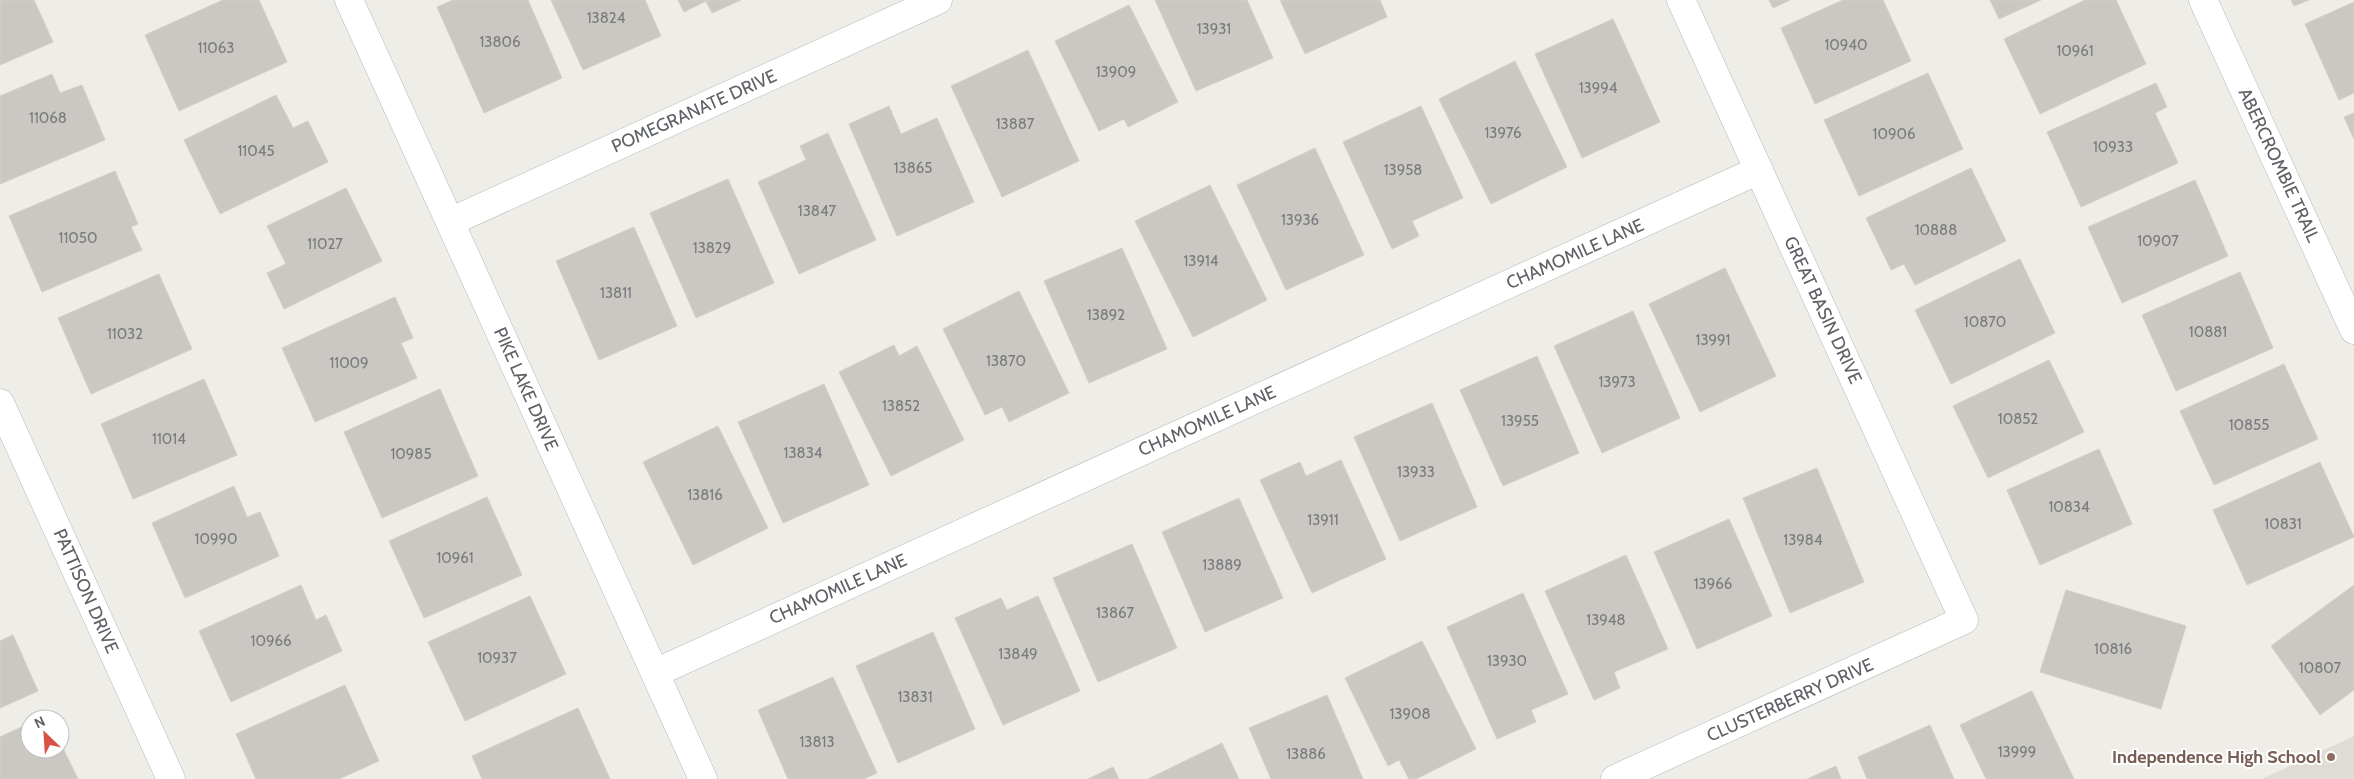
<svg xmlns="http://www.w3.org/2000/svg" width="2354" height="779" font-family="Cabin,sans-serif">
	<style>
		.education { fill: #dfdcd5 }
		.building { fill: #cbc8c4; stroke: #d3cfc6 }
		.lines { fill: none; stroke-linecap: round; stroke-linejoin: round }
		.street-casing { stroke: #b4b7ba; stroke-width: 29 }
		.street { stroke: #fff; stroke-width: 28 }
		.education-dot { fill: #8d6e63; stroke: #fff; stroke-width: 2 }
		.labels { text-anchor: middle; stroke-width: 4; stroke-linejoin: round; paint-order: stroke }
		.number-label { font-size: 15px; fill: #797c7e }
		.street-label { font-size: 18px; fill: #5e6266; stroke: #fff }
		.education-label { font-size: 18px; font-weight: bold; fill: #785e54; stroke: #fff; text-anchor: end }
	</style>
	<rect width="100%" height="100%" fill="#efede7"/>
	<!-- education -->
	<path class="education" d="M 2354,736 L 2354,779 L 2262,779 Z"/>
	<!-- building -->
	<path class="building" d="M 0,0 L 34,0 L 53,42 L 0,65 Z
		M 223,0 L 259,0 L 287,62 L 179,111 L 145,35 Z
		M 453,0 L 528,0 L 562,78 L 484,113 L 437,7 Z
		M 551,0 L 645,0 L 661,36 L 583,70 Z
		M 678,0 L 741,0 L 712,13 L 706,1 L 684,12 Z
		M 1155,0 L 1247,0 L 1273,58 L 1196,91 Z
		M 1280,0 L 1380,0 L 1387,17 L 1305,54 Z
		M 1769,0 L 1790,0 L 1773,8 Z
		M 1843,0 L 1883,0 L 1911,61 L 1815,104 L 1781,28 Z
		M 1990,0 L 2041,0 L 1999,19 Z
		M 2085,0 L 2116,0 L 2146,64 L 2040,114 L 2004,39 Z
		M 2291,0 L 2309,0 L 2294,6 Z
		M 2354,2 L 2354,93 L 2339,100 L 2305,24 Z
		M 1129,5 L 1178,102 L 1128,127 L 1124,119 L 1099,131 L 1055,41 Z
		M 1613,19 L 1660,122 L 1582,158 L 1535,54 Z
		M 1028,50 L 1079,161 L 1002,197 L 951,86 Z
		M 1515,61 L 1567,167 L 1491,204 L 1439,99 Z
		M 1928,73 L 1963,149 L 1859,196 L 1824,120 Z
		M 52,74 L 60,93 L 82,85 L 105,140 L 0,184 L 0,96 Z
		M 2156,83 L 2167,107 L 2155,113 L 2178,163 L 2081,207 L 2047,132 Z
		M 276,95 L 293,128 L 308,121 L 328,162 L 220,214 L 184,140 Z
		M 889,106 L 901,134 L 937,118 L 974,202 L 897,236 L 849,124 Z
		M 1421,106 L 1463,198 L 1412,221 L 1419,236 L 1392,249 L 1343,142 Z
		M 2354,113 L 2354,139 L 2344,117 Z
		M 828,133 L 876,240 L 799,274 L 758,182 L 806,160 L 800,146 Z
		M 1315,148 L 1364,255 L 1286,290 L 1237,185 Z
		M 1971,168 L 2006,241 L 1915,285 L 1904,264 L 1891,270 L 1866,218 Z
		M 115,171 L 138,224 L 131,227 L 142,250 L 42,292 L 9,216 Z
		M 728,179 L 774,283 L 696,318 L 650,213 Z
		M 2195,180 L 2228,256 L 2122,303 L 2088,227 Z
		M 1210,185 L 1267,300 L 1193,337 L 1135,221 Z
		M 346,188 L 382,261 L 284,309 L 267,273 L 286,264 L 267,226 Z
		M 634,227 L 677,326 L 599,360 L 556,261 Z
		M 1122,248 L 1167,349 L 1089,383 L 1044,281 Z
		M 2020,259 L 2055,333 L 1951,384 L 1915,310 Z
		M 1725,268 L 1776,376 L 1700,412 L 1649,304 Z
		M 2240,272 L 2273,348 L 2176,391 L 2142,315 Z
		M 159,274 L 192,349 L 91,394 L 58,318 Z
		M 1019,291 L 1069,393 L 1009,422 L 1002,407 L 985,415 L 943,329 Z
		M 395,297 L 413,338 L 401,343 L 417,378 L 315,422 L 282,348 Z
		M 1633,311 L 1680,418 L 1602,453 L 1554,346 Z
		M 894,345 L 899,356 L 917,346 L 964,440 L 891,476 L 839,372 Z
		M 1537,356 L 1579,453 L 1503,486 L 1460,390 Z
		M 2049,360 L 2084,432 L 1988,478 L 1953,406 Z
		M 2284,364 L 2318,439 L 2214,485 L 2180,411 Z
		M 204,379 L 237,455 L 133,499 L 101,424 Z
		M 824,384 L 869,485 L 783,523 L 738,422 Z
		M 440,389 L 478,476 L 382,518 L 344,432 Z
		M 1432,403 L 1477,507 L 1400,541 L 1354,437 Z
		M 718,426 L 768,528 L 693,565 L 643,462 Z
		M 2099,449 L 2132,524 L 2040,565 L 2007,490 Z
		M 1341,460 L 1386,559 L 1312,593 L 1260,480 L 1300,462 L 1306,476 Z
		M 2320,462 L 2354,537 L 2247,585 L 2213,510 Z
		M 1817,468 L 1864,582 L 1790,613 L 1743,498 Z
		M 234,486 L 247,517 L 260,512 L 279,556 L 185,598 L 152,523 Z
		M 487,497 L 522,575 L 424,618 L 389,541 Z
		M 1239,498 L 1283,598 L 1205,632 L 1162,532 Z
		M 1729,519 L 1772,616 L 1697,649 L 1654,552 Z
		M 1132,544 L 1177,648 L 1098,682 L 1053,578 Z
		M 1626,555 L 1668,649 L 1614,672 L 1620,688 L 1594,700 L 1545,591 Z
		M 301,585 L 316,620 L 326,615 L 342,651 L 231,702 L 199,631 Z
		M 2354,585 L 2354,690 L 2320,715 L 2271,646 Z
		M 2066,590 L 2186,626 L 2161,709 L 2040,672 Z
		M 1523,593 L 1568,694 L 1531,710 L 1536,722 L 1497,739 L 1447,627 Z
		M 530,596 L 566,674 L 465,721 L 428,642 Z
		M 1038,596 L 1080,691 L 1003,725 L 955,618 L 1001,598 L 1007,610 Z
		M 933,632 L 975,729 L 898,763 L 856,666 Z
		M 13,635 L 38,691 L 0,708 L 0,641 Z
		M 1422,641 L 1476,749 L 1416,779 L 1409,779 L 1399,760 L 1388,766 L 1345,678 Z
		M 833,677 L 877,773 L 864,779 L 788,779 L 758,710 Z
		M 345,685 L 379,761 L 339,779 L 256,779 L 236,734 Z
		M 2032,691 L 2074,779 L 1986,779 L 1960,725 Z
		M 1327,695 L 1363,779 L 1271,779 L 1249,728 Z
		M 578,708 L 610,779 L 482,779 L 472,756 Z
		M 30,723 L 30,749 L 60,749 L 60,742 L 78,779 L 0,779 L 0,737 Z
		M 1930,725 L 1954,779 L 1867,779 L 1858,757 Z
		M 1222,743 L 1239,779 L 1148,779 Z
		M 1836,766 L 1841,779 L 1807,779 Z
		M 1113,767 L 1119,779 L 1088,779 Z"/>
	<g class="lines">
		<!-- street casing -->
		<g class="street-casing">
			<path id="street" d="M 349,0 L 703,779
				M 2203,0 L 2354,330
				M 450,222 L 938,0
				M 0,403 L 171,779
				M 655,673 L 1759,170
				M 1615,779 L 1964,620 L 1681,0"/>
		</g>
		<!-- street -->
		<use href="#street" class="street"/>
	</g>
	<!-- markers -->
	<circle class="education-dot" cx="2331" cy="757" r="5"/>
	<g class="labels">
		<!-- number labels -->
		<g class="number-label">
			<text x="606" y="23">13824</text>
			<text x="1214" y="34">13931</text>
			<text x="500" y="47">13806</text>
			<text x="1846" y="50">10940</text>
			<text x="216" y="53">11063</text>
			<text x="2075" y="56">10961</text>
			<text x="1116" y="77">13909</text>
			<text x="1598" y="93">13994</text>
			<text x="48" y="123">11068</text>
			<text x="1015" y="129">13887</text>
			<text x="1503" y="138">13976</text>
			<text x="1894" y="139">10906</text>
			<text x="2113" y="152">10933</text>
			<text x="256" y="156">11045</text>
			<text x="913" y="173">13865</text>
			<text x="1403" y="175">13958</text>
			<text x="817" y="216">13847</text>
			<text x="1300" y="225">13936</text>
			<text x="1936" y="235">10888</text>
			<text x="78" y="243">11050</text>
			<text x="2158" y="246">10907</text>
			<text x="325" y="249">11027</text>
			<text x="712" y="253">13829</text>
			<text x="1201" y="266">13914</text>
			<text x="616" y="298">13811</text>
			<text x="1106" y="320">13892</text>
			<text x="1985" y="327">10870</text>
			<text x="2208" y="337">10881</text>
			<text x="125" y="339">11032</text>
			<text x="1713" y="345">13991</text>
			<text x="1006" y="366">13870</text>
			<text x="349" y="368">11009</text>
			<text x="1617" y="387">13973</text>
			<text x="901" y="411">13852</text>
			<text x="2018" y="424">10852</text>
			<text x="1520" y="426">13955</text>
			<text x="2249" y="430">10855</text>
			<text x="169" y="444">11014</text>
			<text x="803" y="458">13834</text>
			<text x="411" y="459">10985</text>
			<text x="1416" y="477">13933</text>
			<text x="705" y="500">13816</text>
			<text x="2069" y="512">10834</text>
			<text x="1323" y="525">13911</text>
			<text x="2283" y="529">10831</text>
			<text x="216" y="544">10990</text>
			<text x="1803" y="545">13984</text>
			<text x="455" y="563">10961</text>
			<text x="1222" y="570">13889</text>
			<text x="1713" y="589">13966</text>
			<text x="1115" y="618">13867</text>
			<text x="1606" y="625">13948</text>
			<text x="271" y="646">10966</text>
			<text x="2113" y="654">10816</text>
			<text x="1018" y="659">13849</text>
			<text x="497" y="663">10937</text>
			<text x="1507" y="666">13930</text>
			<text x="2320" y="673">10807</text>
			<text x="915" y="702">13831</text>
			<text x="1410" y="719">13908</text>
			<text x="817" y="747">13813</text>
			<text x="2017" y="757">13999</text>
			<text x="1306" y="759">13886</text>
		</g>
		<!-- street labels -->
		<g class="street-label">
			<text transform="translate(694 111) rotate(-24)" y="6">POMEGRANATE DRIVE</text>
			<text transform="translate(2279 165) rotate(65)" y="6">ABERCROMBIE TRAIL</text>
			<text transform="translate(1575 254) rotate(-24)" y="6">CHAMOMILE LANE</text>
			<text transform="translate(1823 310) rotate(65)" y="6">GREAT BASIN DRIVE</text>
			<text transform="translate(526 389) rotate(66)" y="6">PIKE LAKE DRIVE</text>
			<text transform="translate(1207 421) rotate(-24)" y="6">CHAMOMILE LANE</text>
			<text transform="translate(838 589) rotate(-24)" y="6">CHAMOMILE LANE</text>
			<text transform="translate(86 591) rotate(66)" y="6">PATTISON DRIVE</text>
			<text transform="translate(1790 700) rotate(-24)" y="6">CLUSTERBERRY DRIVE</text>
		</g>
		<!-- education labels -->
		<g class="education-label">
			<text x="2321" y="763">Independence High School</text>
		</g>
	</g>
	<!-- north arrow -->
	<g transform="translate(45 734) rotate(335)"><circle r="24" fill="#ffffff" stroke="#bfc0c2"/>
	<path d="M0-4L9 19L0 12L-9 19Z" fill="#d85144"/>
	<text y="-8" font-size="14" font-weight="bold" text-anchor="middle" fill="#5e6266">N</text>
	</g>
</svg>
